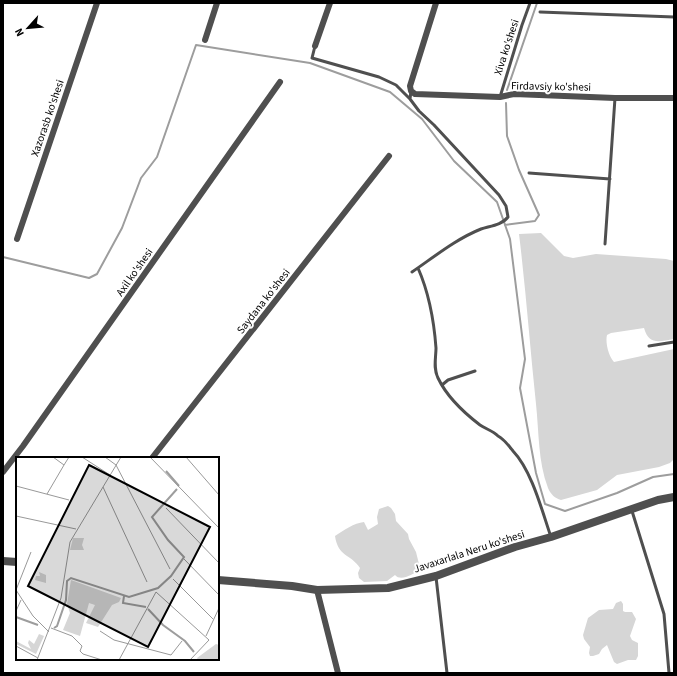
<svg xmlns="http://www.w3.org/2000/svg" width="677" height="676" font-family="'Source Sans 3',sans-serif">
	<style>
		.green { fill: #d6d6d6 }
		.lines { fill: none; stroke-linecap: round; stroke-linejoin: round }
		.stream { stroke: #9d9d9d; stroke-width: 2 }
		.service { stroke: #4f4f4f; stroke-width: 3 }
		.minor { stroke: #4f4f4f; stroke-width: 6 }
		.tertiary { stroke: #4f4f4f; stroke-width: 8 }
		.labels { text-anchor: middle; stroke-width: 4; stroke-linejoin: round; paint-order: stroke }
		.street-label { font-size: 11px; fill: #000; stroke: #fff }
		.inset-river { fill: none; stroke: #9d9d9d; stroke-width: 2 }
		.inset-road { fill: none; stroke: #999; stroke-width: 1 }
		.view { fill: #000; fill-opacity: 0.15; stroke: #000; stroke-width: 2 }
		.inset-edge { fill: none; stroke: #000; stroke-width: 2 }
	</style>
	<rect width="100%" height="100%" fill="#fff"/>
	<!-- green -->
	<path class="green" d="M 541,233 L 564,256 L 573,258 L 596,254 L 666,259 L 674,261 L 674,339 C 660,341 649,346 644,328 L 611,333 L 607,335 C 605,343 609,357 614,362 L 674,349 L 674,459 L 670,463 L 659,467 L 617,475 L 597,490 L 561,500 C 555,498 551,495 548,488 C 538,462 539,432 536,404 C 530,348 526,291 519,234 Z
		M 388,506 L 391,508 L 395,514 L 396,521 L 408,534 L 409,539 L 416,552 L 419,564 L 419,570 C 413,574 401,582 395,575 L 387,581 L 364,582 L 359,578 L 358,573 L 360,568 C 351,554 338,557 335,536 C 344,530 354,523 364,522 L 368,530 L 378,524 L 377,517 L 379,509 Z
		M 621,601 L 623,604 L 623,611 L 625,612 L 632,612 L 636,619 L 630,636 L 632,640 L 638,643 L 638,656 L 636,660 L 628,660 L 617,664 L 614,662 L 607,645 L 602,649 L 599,654 L 593,656 L 590,656 L 589,653 L 590,647 L 584,639 L 583,635 L 588,618 L 599,610 L 613,609 L 616,603 Z"/>
	<g class="lines">
		<!-- stream -->
		<path class="stream" d="M 507,90 L 537,3
			M 505,225 L 535,221 L 539,215 L 519,170 L 507,136 L 506,103
			M 3,257 L 89,278 L 97,274 L 122,228 L 141,178 L 157,157 L 196,45 L 310,63 L 390,92 L 422,119 L 454,161 L 497,202 L 510,239 L 525,359 L 520,388 L 536,473 L 545,504 L 565,511 L 617,493 L 653,477 L 674,474"/>
		<!-- service -->
		<path class="service" d="M 540,12 L 674,17
			M 315,46 L 312,58 L 379,77 L 396,85 L 410,99
			M 411,91 L 410,99 L 419,111 L 434,125 L 499,195 L 506,206 L 508,217 C 502,225 490,226 481,229 C 456,239 434,257 412,272
			M 500,97 L 522,25 L 530,3
			M 529,173 L 610,179
			M 605,244 L 615,98
			M 418,268 C 429,293 434,321 436,348 C 436,358 433,368 438,378 C 447,397 463,412 480,425 C 486,429 493,431 498,436 C 504,439 509,446 513,451 C 532,471 542,511 551,537
			M 649,346 L 674,342
			M 442,385 L 448,380 L 475,371
			M 632,511 L 664,614 L 669,673
			M 436,577 L 447,673"/>
		<!-- minor -->
		<path class="minor" d="M 436,3 L 410,86 L 411,91 L 415,94 L 500,97 L 514,94 L 615,98 L 674,98
			M 205,40 L 217,3
			M 315,46 L 330,3
			M 17,239 L 97,3
			M 152,458 L 389,156
			M 3,472 L 23,446 L 280,82
			M 317,590 L 338,673"/>
		<!-- tertiary -->
		<path class="tertiary" d="M 3,561 L 17,562
			M 218,580 L 292,586 L 317,590 L 388,588 L 436,576 L 515,547 L 551,537 L 658,500 L 674,497"/>
	</g>
	<g class="labels">
		<!-- street labels -->
		<g class="street-label">
			<text transform="translate(506 47) rotate(-72)" y="4">Xiva ko'shesi</text>
			<text transform="translate(551 86) rotate(1)" y="4">Firdavsiy ko'shesi</text>
			<text transform="translate(47 118) rotate(-71)" y="4">Xazorasb ko'shesi</text>
			<text transform="translate(134 272) rotate(-55)" y="4">Axil ko'shesi</text>
			<text transform="translate(263 301) rotate(-52)" y="4">Saydana ko'shesi</text>
			<text transform="translate(469 551) rotate(-18)" y="4">Javaxarlala Neru ko'shesi</text>
		</g>
	</g>
	<!-- overview -->
	<g transform="translate(16 457)">
		<rect width="203" height="203" fill="#fff"/>
		<path d="M 57,81 L 68,81 L 66,88 L 68,93 L 54,93 ZM 23,115 L 30,118 L 30,126 L 19,123 L 20,119 L 24,119 ZM 55,123 L 105,141 L 103,145 L 96,148 L 82,170 L 70,166 L 79,148 L 73,146 L 64,179 L 47,173 L 54,156 L 51,147 ZM 23,177 L 28,179 L 20,197 L 0,187 L 0,184 L 15,192 L 12,186 L 13,183 L 18,187 ZM 200,187 L 203,188 L 203,203 L 182,203 L 181,201 Z" fill="#d6d6d6"/>
		<path class="inset-river" d="M 150,14 L 163,29M 108,139 L 107,146 L 130,150M 132,152 L 147,168 L 169,184 L 178,195M 0,160 L 22,168M 38,171 L 41,169 L 50,143 L 51,124 L 55,121 L 113,140 L 142,131 L 155,119 L 168,100 L 152,83 L 136,60 L 161,32"/>
		<path class="inset-road" d="M 37,0 L 48,8 L 53,0M 66,0 L 94,18M 89,0 L 100,8 L 154,112M 134,0 L 203,71M 170,0 L 203,38M 0,29 L 53,43M 87,30 L 131,125M 31,37 L 48,8M 150,51 L 203,106M 0,59 L 60,72M 168,102 L 203,138M 157,122 L 197,162M 0,133 L 17,159 L 33,175M 0,133 L 15,95M 0,154 L 5,143M 35,171 L 56,179 L 66,189 L 64,194 L 67,197 L 86,203M 84,174 L 98,183 L 155,198 L 166,184M 190,179 L 203,151M 0,189 L 22,201M 21,203 L 45,141 L 54,85 L 105,0M 103,203 L 140,135 L 193,183 L 174,203"/>
		<path class="view" d="M 73,8 L 194,70 L 132,190 L 12,129 Z"/>
		<rect width="203" height="203" class="inset-edge"/>
	</g>
	<!-- border -->
	<rect width="677" height="676" fill="none" stroke="#000000" stroke-width="8"/>
	<!-- north arrow -->
	<g transform="translate(28 28) rotate(243)" stroke="#ffffff" stroke-width="3" paint-order="stroke">
	<path d="M0-3L7 15L0 10L-7 15Z" fill="#000000"/>
	<text y="-6" font-size="11" font-weight="bold" text-anchor="middle" fill="#000000">N</text>
	</g>
</svg>
